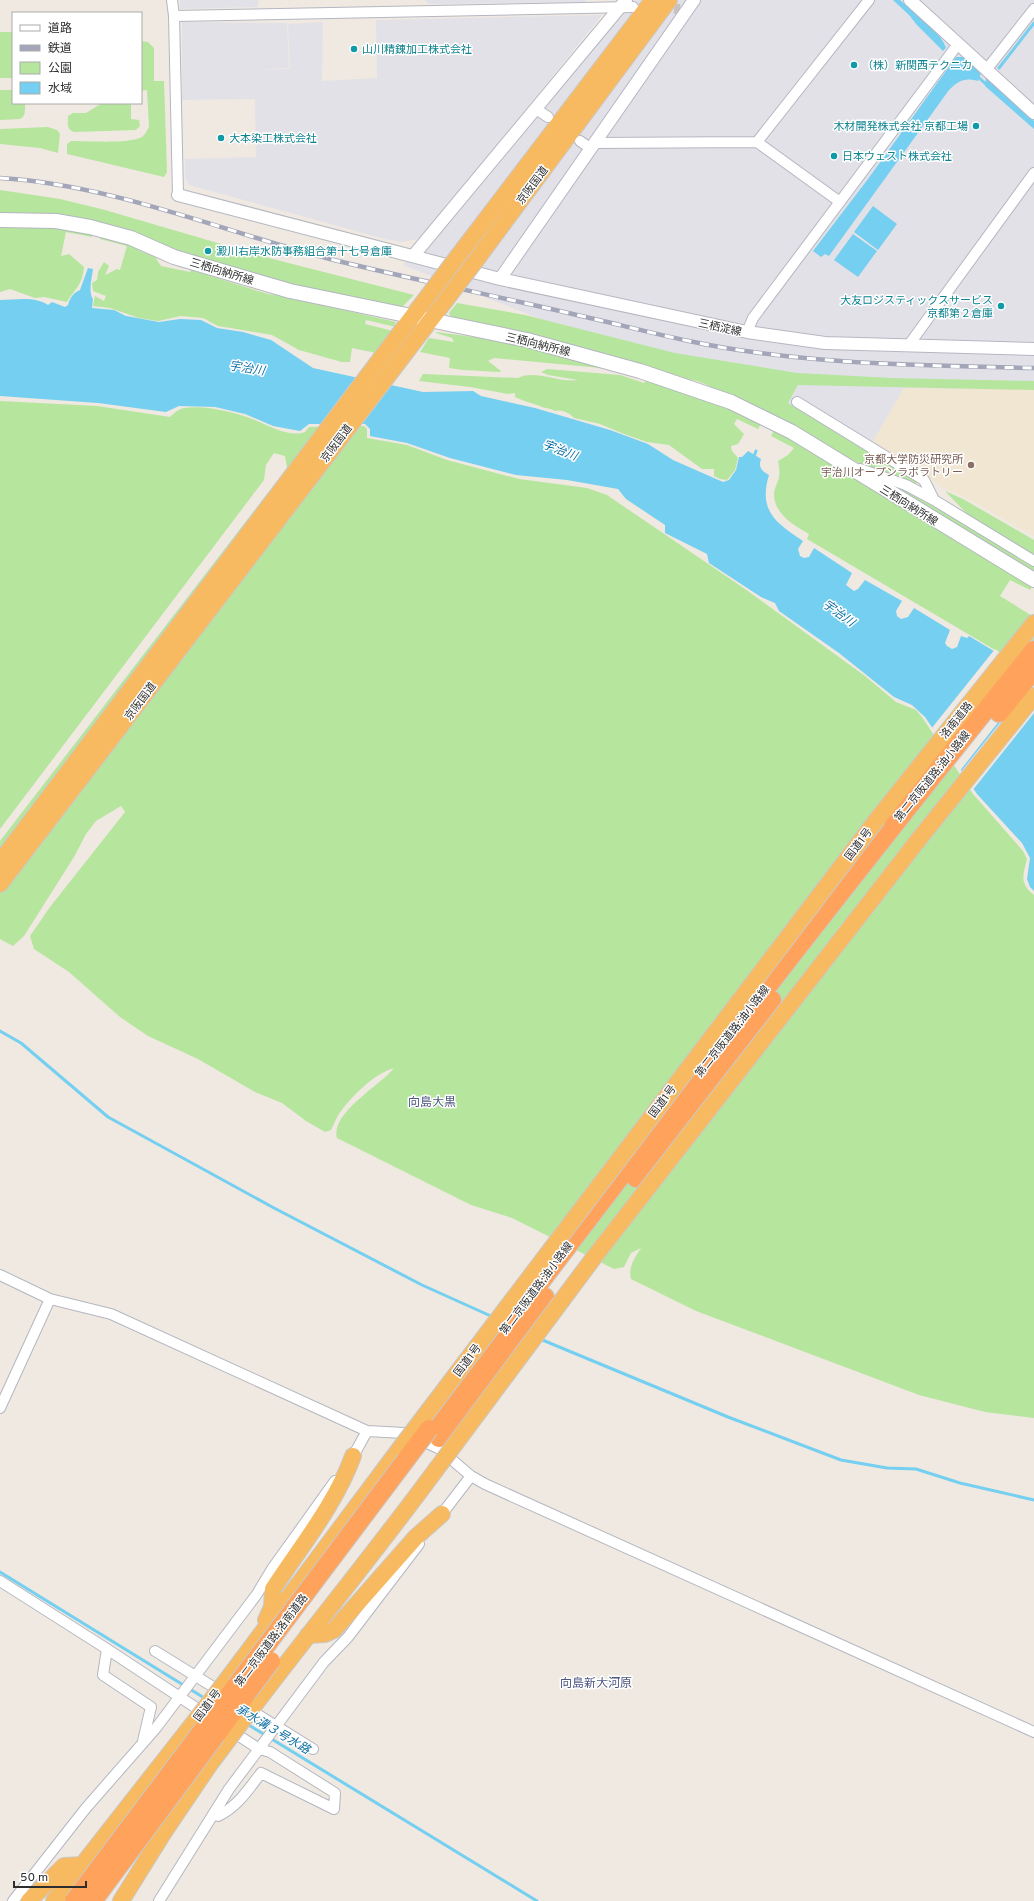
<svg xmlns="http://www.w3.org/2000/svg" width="1034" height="1901" font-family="Overpass,'Noto Sans JP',sans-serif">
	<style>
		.industrial { fill: #e3e1e8 }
		.education { fill: #f0e6d1 }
		.green { fill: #b6e59e }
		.water { fill: #75cff0 }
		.pier { fill: #efe9e1 }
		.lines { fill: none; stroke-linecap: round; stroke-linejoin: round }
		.stream { stroke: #75cff0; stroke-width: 3 }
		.minor-tunnel { stroke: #c8c4bd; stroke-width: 10; stroke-dasharray: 10 5; stroke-linecap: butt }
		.minor-casing { stroke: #b4b7c1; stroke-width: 12 }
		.tertiary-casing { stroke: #b4b7c1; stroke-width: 14 }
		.secondary-casing { stroke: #b4b7c1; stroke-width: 16 }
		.trunk-casing { stroke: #c9c9c9; stroke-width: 18 }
		.motorway-casing { stroke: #c9c9c9; stroke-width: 20 }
		.minor { stroke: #fff; stroke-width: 10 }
		.tertiary { stroke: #fff; stroke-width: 12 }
		.secondary { stroke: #fff; stroke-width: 14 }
		.trunk { stroke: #f8ba60; stroke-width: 16 }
		.motorway { stroke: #ffa35c; stroke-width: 18 }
		.rail-casing { stroke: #a3a6b8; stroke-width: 4.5 }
		.rail { stroke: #fff; stroke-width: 3; stroke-dasharray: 9; stroke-linecap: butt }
		.trunk-bridge-casing { stroke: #c9c9c9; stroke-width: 18; stroke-linecap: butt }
		.motorway-bridge-casing { stroke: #c9c9c9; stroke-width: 20; stroke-linecap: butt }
		.trunk-bridge { stroke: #f8ba60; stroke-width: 16 }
		.motorway-bridge { stroke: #ffa35c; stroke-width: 18 }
		.culture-dot { fill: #0f9aa8; stroke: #fff; stroke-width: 1.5 }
		.education-dot { fill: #8d6e63; stroke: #fff; stroke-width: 1.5 }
		.labels { text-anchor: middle; stroke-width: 3; stroke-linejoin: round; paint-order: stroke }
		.culture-label { font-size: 11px; fill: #0d838f; stroke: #fff; text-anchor: start }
		.street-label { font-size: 11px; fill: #2e2e2e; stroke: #fff }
		.education-label { font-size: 11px; fill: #785e54; stroke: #fff; text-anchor: end }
		.water-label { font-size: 12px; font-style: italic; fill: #0d6fa3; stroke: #fff }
		.neighbourhood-label { font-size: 12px; fill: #4d5680; stroke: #fff }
	</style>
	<rect width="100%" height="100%" fill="#efe9e1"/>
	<!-- industrial -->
	<path class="industrial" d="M 180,0 L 258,0 L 258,7 L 180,9 Z
		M 425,0 L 586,0 L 586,2 L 429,4 Z
		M 622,0 L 1034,0 L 1034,513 L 403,265 Z
		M 602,15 L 423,238 L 401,242 L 385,239 L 189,185 L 185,178 L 185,159 L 256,157 L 255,99 L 182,100 L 182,22 L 287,23 L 289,68 L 254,70 L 290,69 L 288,24 L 323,22 L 322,81 L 377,78 L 376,20 Z"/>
	<!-- education -->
	<path class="education" d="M 904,388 L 1034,389 L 1034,536 L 968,499 L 944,488 L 873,441 Z"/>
	<!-- green -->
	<path class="green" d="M 0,32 L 13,32 L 13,78 L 0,78 Z
		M 141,41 L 148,42 L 154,48 L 154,81 L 164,81 L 167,172 L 164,177 L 67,154 L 67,144 L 71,141 C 86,141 131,144 142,137 C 145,135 147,130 149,127 L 147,90 L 141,91 Z
		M 0,90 L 13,90 L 13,103 L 25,103 C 25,110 26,116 20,119 L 0,120 Z
		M 102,103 L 131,103 L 131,119 L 139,120 L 140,126 L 136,130 L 74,132 C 66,129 68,124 68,116 L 73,113 L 86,113 Z
		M 48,127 L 57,130 L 60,134 L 58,153 L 40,148 L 0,144 L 0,129 Z
		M 0,190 L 60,199 L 105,210 L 269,258 L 414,295 L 401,308 L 281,284 L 171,251 L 0,216 Z
		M 0,224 L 59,227 L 93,232 L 92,237 L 66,232 L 61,256 L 69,254 L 84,267 C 82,286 76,287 67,302 L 44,297 L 35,298 L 10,289 L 0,292 Z
		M 101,234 L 122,239 L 140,251 L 155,257 L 161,266 L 190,272 L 191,270 L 268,294 L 321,303 L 326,306 L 396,322 L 394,325 L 397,325 L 396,327 L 366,320 L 365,324 L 393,331 L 376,353 L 352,348 L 350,362 L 342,362 L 299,350 L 272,335 L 218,326 L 203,318 L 181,316 L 158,321 L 139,318 L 110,308 L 93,306 L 95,296 L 104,301 L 106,296 L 93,291 L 92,283 L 97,280 L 98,272 L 104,262 L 109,266 L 105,275 L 117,269 L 120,270 L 127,246 L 100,239 Z
		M 457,303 L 525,315 L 675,353 L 797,373 L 893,378 L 1034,381 L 1034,390 L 798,385 L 788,403 L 917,482 L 916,484 L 846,458 L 719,393 C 709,384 691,377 677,380 L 454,321 L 449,313 Z
		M 436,332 L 511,342 L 611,369 L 494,358 L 488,361 L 501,371 L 500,372 L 463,370 L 449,368 L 450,358 L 420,352 L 429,338 L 454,342 L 452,338 L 436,333 Z
		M 547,369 L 620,375 L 644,383 L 648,377 L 707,397 L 761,424 L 758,429 L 737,419 L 734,424 L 744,434 L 738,444 L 731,446 L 732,451 L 738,458 L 735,470 L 727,480 L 720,479 L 714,476 L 714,469 L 702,469 L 669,445 L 647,442 L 624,434 L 600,424 L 574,418 C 570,413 561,409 555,411 C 548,407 545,409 540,406 C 532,403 523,401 515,397 L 515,393 L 508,394 L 470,387 L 419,381 L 423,374 L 518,378 C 533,369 560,383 578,380 L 548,375 L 541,372 Z
		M 0,401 L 97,406 L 170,417 C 174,413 180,408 185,408 C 204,405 235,412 252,419 C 268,425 288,438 305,432 L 309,427 L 364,426 L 367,429 L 367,438 L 407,445 L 447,460 L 519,479 L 587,488 L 607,495 L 745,589 L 865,676 L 896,702 L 916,710 L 922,717 L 973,794 L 1023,851 L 1027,859 C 1023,875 1019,883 1034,895 L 1034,1418 L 985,1412 L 919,1395 L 696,1311 L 631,1279 C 628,1267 635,1257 641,1248 L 631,1253 L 624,1267 L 614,1269 L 512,1218 L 471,1205 L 337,1138 C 330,1113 381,1085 394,1068 C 374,1074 354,1094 341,1111 C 337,1116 334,1124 331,1130 L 325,1132 L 306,1121 L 282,1103 L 255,1092 L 198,1059 L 148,1036 L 120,1017 L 69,972 L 34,949 L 30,936 L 50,907 L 125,812 L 121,806 L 96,821 L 86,834 L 74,857 L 24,936 L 13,946 L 0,939 L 0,841 L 287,468 L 285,456 L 274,453 L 266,465 L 264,480 L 0,829 Z
		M 771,425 L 1033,585 L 1030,590 L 1010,580 L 1000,596 L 1034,617 L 1034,673 L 807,539 L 809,534 C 794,525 775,515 774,495 C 774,488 778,483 779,477 C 780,472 779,466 778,461 L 788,455 L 794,448 L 771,436 L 774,430 Z
		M 879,479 L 925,499 L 1034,566 L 1034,576 Z
		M 945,491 L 963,499 L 1034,540 L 1034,557 L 971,518 Z"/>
	<!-- water -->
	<path class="water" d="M 893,0 L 900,0 C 913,12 941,31 946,48 L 943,51 L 916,24 L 910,16 Z
		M 956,57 L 963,57 L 981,73 L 978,81 C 965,77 958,81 949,90 L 829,256 L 825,254 L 821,257 L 813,251 L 868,179 Z
		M 986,78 L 1034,121 L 1034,129 L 985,86 Z
		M 873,206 L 897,224 L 878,250 L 854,232 Z
		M 853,234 L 877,251 L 858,277 L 834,260 Z
		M 88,268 L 93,269 C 92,277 88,293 93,299 L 92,308 L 114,310 L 126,316 L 159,322 L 180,319 L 201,320 L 217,328 L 243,332 L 271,340 L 313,368 L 423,392 L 473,391 L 481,396 L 535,408 L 610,430 L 648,444 L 673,460 L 723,482 L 729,480 L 736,470 L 739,457 L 742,457 L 748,451 L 761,459 C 758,468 762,471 769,475 C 758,511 776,523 803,541 L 798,549 L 800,556 L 804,558 L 809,557 L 814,548 L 852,573 L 846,585 L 854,591 L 858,589 L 865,580 L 902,601 L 896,611 L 897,616 L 901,619 L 908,617 L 914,608 L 950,630 L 945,643 L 947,646 L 952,649 L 957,647 L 961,636 L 967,638 L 969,636 L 1034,675 L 1034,891 L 1030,887 L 1027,879 L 1030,858 L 1022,843 L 977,794 L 925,717 L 912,705 L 894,697 L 839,653 L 779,611 L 775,603 L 761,597 L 709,563 L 707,554 L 665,533 L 665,525 L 626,499 L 618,489 L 567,480 L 516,475 L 450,458 L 407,443 L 370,436 L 370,429 L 365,424 L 309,424 L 300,431 L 273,426 L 245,414 L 215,407 L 179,406 L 166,412 L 98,403 L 0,396 L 0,300 C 16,300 34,296 48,305 L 52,302 L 65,307 L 68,305 C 70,298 73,293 80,290 Z"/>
	<!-- pier -->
	<path class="pier" d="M 995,649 L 1013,661 L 943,748 L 931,729 Z
		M 1034,678 L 992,730 L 959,772 L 944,749 Z
		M 1034,680 L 1034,713 L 972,791 L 960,773 Z"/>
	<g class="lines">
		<!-- stream -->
		<path class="stream" d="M 999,68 L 1034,23
			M 977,76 L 988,86
			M 753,459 L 756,451
			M 0,1031 L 21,1043 L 108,1117 L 274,1208 L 422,1285 L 493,1317
			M 540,1339 L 728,1417 L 841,1460 L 887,1468 L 916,1469 L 960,1483 L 1034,1500
			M 0,1572 L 206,1699
			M 247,1724 L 537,1901"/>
		<!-- minor-tunnel -->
		<path class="minor-tunnel" d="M 659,8 L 680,9"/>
		<!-- minor casing -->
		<g class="minor-casing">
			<path id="minor" d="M 172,0 L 174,16 L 178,195
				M 174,16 L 633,7
				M 987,69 L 1034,9
				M 536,109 L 548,117
				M 580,141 L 590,148
				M 757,142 L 840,202
				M 594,143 L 757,142 L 869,0
				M 747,332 L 753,318 L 958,44
				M 908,346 L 1034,173
				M 797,402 L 924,480 L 934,500
				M 860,469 L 906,485 L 934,500 L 1034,561
				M 0,1275 L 50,1299 L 111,1314 L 367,1431 L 404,1433 L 438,1448 L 471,1476 L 485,1484 L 1034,1732
				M 0,1408 L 50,1299
				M 351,1460 L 367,1431
				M 438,1519 L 471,1476
				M 0,1581 L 107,1649 L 207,1715
				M 107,1649 L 103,1675 L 151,1707 L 143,1741
				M 155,1651 L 223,1693
				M 247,1708 L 313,1749
				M 214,1815 L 218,1816 C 237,1807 248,1790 261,1773 L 334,1809 L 335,1793 L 270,1752 L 259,1749 L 230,1730
				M 13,1901 L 86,1808 L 156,1728 L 257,1594 L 272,1569 L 335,1481
				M 159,1901 L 229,1789 L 324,1662 L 348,1637 L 419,1544"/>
		</g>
		<!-- tertiary casing -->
		<g class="tertiary-casing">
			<path id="tertiary" d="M 910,0 L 1034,113
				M 178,195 L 500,279 L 747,332 L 825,343 L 1034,349
				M 413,256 L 626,0
				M 500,279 L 694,0"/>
		</g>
		<!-- secondary casing -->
		<g class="secondary-casing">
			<path id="secondary" d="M 0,220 L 56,221 L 90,227 L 131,238 L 174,257 L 290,291 L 527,340 L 640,371 L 731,402 L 792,432 L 1034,580"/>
		</g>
		<!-- trunk casing -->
		<g class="trunk-casing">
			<path id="trunk" d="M 458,256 L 653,0
				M 477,259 L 669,0
				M 878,818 L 1034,623
				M 919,839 L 1034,696
				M 0,862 L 428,296
				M 0,884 L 445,301
				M 266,1620 L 272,1607 L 273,1589 C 301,1546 335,1505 353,1456
				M 308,1635 L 325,1634 L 334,1630 L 416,1537 L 442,1514
				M 223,1685 L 401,1447
				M 253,1707 C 313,1628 376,1551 435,1471
				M 29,1901 L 64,1866 L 82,1865
				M 54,1901 L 199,1716
				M 121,1901 L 164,1832 L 210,1764 L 231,1736"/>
		</g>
		<!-- motorway casing -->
		<g class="motorway-casing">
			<path id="motorway" d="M 999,713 L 1034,670
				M 636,1178 L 772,1000
				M 429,1429 C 627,1167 827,906 1034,650
				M 439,1438 L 545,1297"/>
		</g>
		<!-- minor -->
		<use href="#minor" class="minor"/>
		<!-- tertiary -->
		<use href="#tertiary" class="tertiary"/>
		<!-- secondary -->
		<use href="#secondary" class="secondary"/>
		<!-- trunk -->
		<use href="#trunk" class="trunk"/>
		<!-- motorway -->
		<use href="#motorway" class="motorway"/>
		<!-- rail casing -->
		<g class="rail-casing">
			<path id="rail" d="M 0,178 C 115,185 223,232 334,260 C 415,280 496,296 577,315 C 635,328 695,345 753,352 C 847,365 940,366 1034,368"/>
		</g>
		<!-- rail -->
		<use href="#rail" class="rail"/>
		<!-- trunk-bridge casing -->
		<g class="trunk-bridge-casing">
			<path id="trunk-bridge" d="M 428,296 L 458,256
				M 445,301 L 477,259
				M 401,1447 L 878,818
				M 435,1471 L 595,1256 L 919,839
				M 199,1716 L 223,1685
				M 231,1736 L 253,1707"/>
		</g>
		<!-- motorway-bridge casing -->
		<g class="motorway-bridge-casing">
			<path id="motorway-bridge" d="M 74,1901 L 429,1429
				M 93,1901 L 271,1661"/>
		</g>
		<!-- trunk-bridge -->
		<use href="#trunk-bridge" class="trunk-bridge"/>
		<!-- motorway-bridge -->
		<use href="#motorway-bridge" class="motorway-bridge"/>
	</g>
	<!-- markers -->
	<g class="culture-dot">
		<circle cx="354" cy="49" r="4"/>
		<circle cx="854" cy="65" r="4"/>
		<circle cx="976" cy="126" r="4"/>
		<circle cx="221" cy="138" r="4"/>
		<circle cx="834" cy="156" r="4"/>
		<circle cx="208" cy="251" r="4"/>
		<circle cx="1001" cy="306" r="4"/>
	</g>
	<circle class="education-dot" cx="971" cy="465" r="4"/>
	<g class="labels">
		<!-- culture labels -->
		<g class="culture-label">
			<text x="362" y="53">山川精錬加工株式会社</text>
			<text x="862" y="69">（株）新関西テクニカ</text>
			<text x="968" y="130" text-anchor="end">木材開発株式会社 京都工場</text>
			<text x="229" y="142">大本染工株式会社</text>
			<text x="842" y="160">日本ウェスト株式会社</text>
			<text x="216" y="255">澱川右岸水防事務組合第十七号倉庫</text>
			<text x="993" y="304" text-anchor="end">大友ロジスティックスサービス<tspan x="993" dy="13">京都第２倉庫</tspan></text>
		</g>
		<!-- street labels -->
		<g class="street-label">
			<text transform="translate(532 185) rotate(-53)" y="4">京阪国道</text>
			<text transform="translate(222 271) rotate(17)" y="4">三栖向納所線</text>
			<text transform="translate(720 327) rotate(12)" y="4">三栖淀線</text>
			<text transform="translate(538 344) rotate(14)" y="4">三栖向納所線</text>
			<text transform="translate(336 443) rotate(-53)" y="4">京阪国道</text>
			<text transform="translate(909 505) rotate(32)" y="4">三栖向納所線</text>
			<text transform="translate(140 701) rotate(-53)" y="4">京阪国道</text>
			<text transform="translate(956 720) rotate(-51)" y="4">洛南道路</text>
			<text transform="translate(932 776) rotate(-51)" y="4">第二京阪道路;油小路線</text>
			<text transform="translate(858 844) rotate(-53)" y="4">国道1号</text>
			<text transform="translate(732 1031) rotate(-52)" y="4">第二京阪道路;油小路線</text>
			<text transform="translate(662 1101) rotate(-53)" y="4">国道1号</text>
			<text transform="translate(536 1288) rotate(-53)" y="4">第二京阪道路;油小路線</text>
			<text transform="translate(467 1360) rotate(-53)" y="4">国道1号</text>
			<text transform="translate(271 1640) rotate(-53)" y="4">第二京阪道路;洛南道路</text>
			<text transform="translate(207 1705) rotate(-53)" y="4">国道1号</text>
		</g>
		<!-- education labels -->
		<g class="education-label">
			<text x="963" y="463">京都大学防災研究所<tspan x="963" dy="13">宇治川オープンラボラトリー</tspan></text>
		</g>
		<!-- water labels -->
		<g class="water-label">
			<text transform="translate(247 368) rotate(9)" y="4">宇治川</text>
			<text transform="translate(560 450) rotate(21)" y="4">宇治川</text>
			<text transform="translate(839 613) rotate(36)" y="4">宇治川</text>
			<text transform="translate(273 1729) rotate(31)" y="4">承水溝３号水路</text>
		</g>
		<!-- neighbourhood labels -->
		<g class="neighbourhood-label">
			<text x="432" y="1106">向島大黒</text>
			<text x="596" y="1687">向島新大河原</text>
		</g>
	</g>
	<!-- legend -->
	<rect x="12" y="12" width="130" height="92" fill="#ffffff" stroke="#ababab"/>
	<rect x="20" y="25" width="20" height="6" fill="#ffffff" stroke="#ababab"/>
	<text x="48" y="32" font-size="12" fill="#2e2e2e">道路</text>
	<rect x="20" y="45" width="20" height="6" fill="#a3a6b8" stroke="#ababab"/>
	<text x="48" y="52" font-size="12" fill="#2e2e2e">鉄道</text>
	<rect x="20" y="62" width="20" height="12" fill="#b6e59e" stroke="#ababab"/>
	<text x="48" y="72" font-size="12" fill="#2e2e2e">公園</text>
	<rect x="20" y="82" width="20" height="12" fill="#75cff0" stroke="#ababab"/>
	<text x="48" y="92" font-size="12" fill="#2e2e2e">水域</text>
	<!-- scale -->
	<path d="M14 1881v6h72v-6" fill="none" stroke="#2e2e2e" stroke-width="2"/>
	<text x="20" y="1881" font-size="12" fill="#2e2e2e" stroke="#ffffff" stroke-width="3" paint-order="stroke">50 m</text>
</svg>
